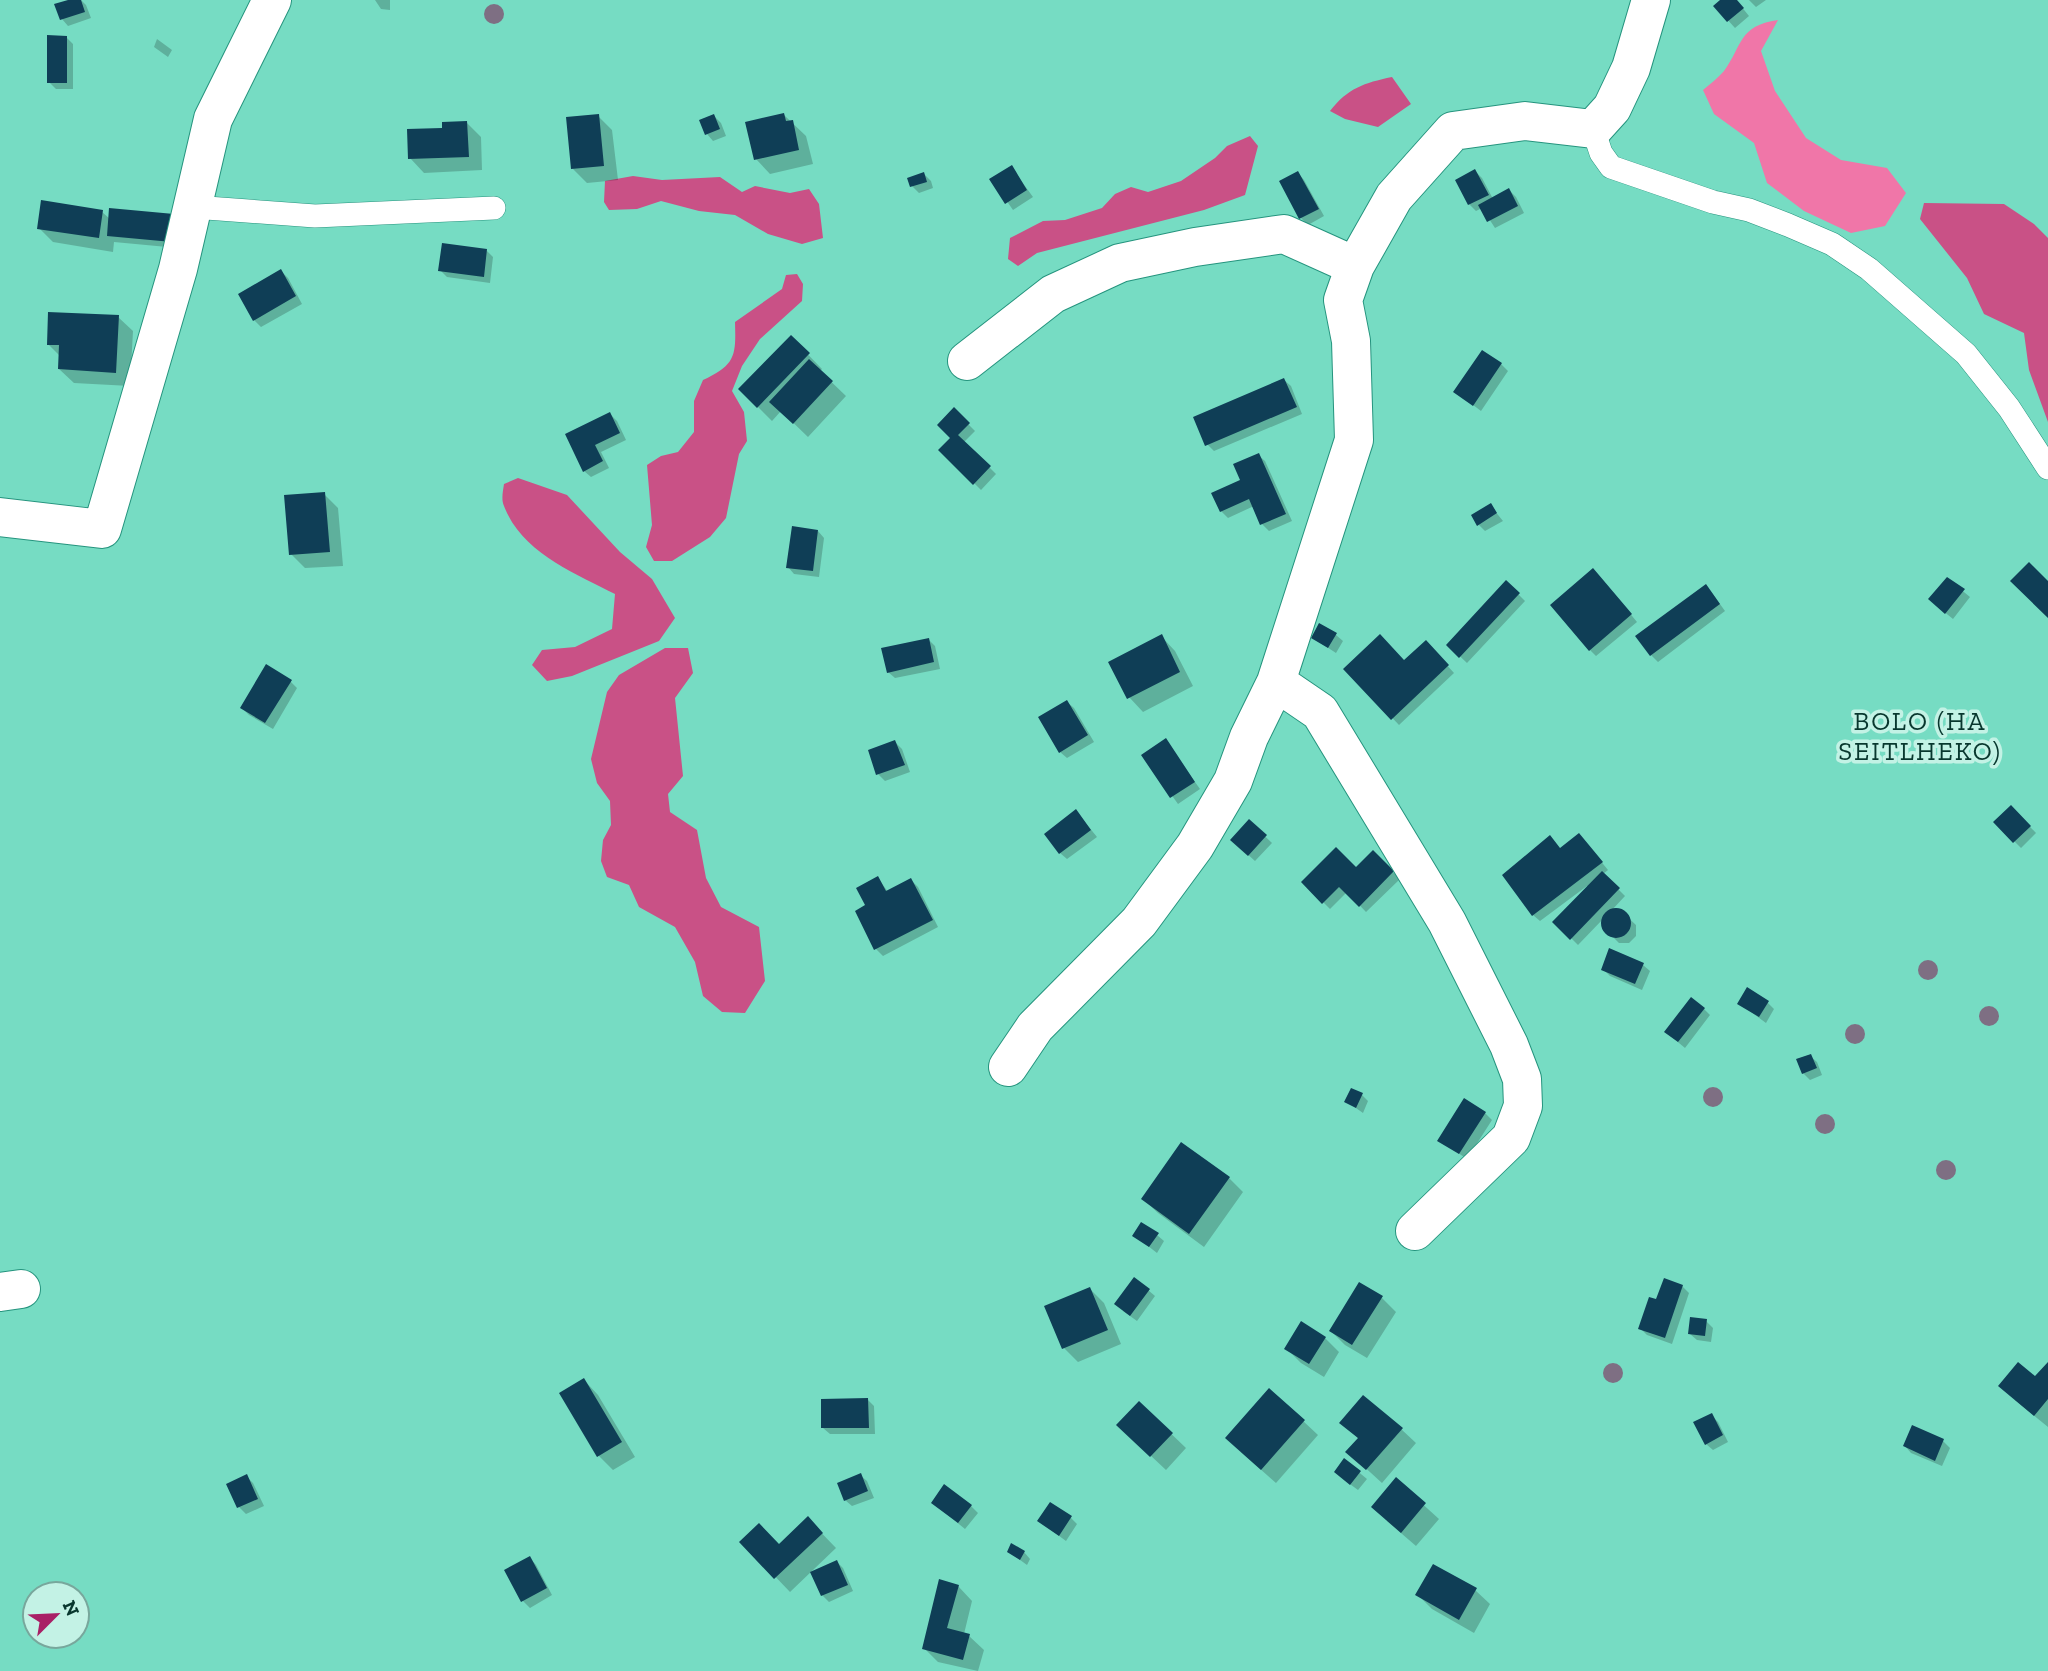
<svg xmlns="http://www.w3.org/2000/svg" width="2048" height="1671" font-family="'Zilla Slab',serif">
<style>
.green{fill:#f076a8}
.forest{fill:#c95186}
.shadow{fill:#0003}
.building{fill:#0f3e56}
.lines{fill:none;stroke-linecap:round;stroke-linejoin:round}
.lane-casing{stroke:#25947e;stroke-width:24}
.street-casing{stroke:#25947e;stroke-width:40}
.lane{stroke:#fff;stroke-width:23}
.street{stroke:#fff;stroke-width:38}
.tree{fill:#7e6f83}
.labels{text-anchor:middle;stroke-width:7;stroke-linejoin:round;paint-order:stroke}
.neighbourhood-label{font-size:26px;letter-spacing:2px;fill:#08372e;stroke:#c3f2e5}
</style>
<rect width="100%" height="100%" fill="#76dcc3"/>
<path class="green" d="M1778 20 1761 51 1775 91 1806 138 1841 160 1887 168 1906 193 1885 226 1851 233 1804 211 1767 183 1754 143 1714 114 1703 90C1710 84 1718 78 1724 71 1743 45 1738 26 1778 20Z"/>
<path class="forest" d="M1392 77 1411 104 1378 127 1345 119 1330 111C1348 88 1364 83 1392 77Z
M1250 136 1258 146 1245 195 1204 210 1037 253 1018 266 1008 259 1010 238 1043 221 1065 220 1102 208 1115 194 1131 187 1148 192 1181 181 1215 158 1227 146Z
M633 176 662 180 720 177 742 192 755 186 790 193 809 189 819 204 823 238 802 244 768 234 735 215 699 211 661 201 637 209 609 210 604 202 605 181Z
M1924 203 2004 204 2034 224 2048 238V422L2029 370 2024 333 1984 314 1967 278 1920 219Z
M797 274 803 284 802 301 760 339 742 366 732 391 744 412 747 441 739 454 726 518 710 537 672 561H654L646 547 652 525 647 465 661 456 678 452 694 432V401L703 380C736 365 736 355 735 322L782 289 786 275Z
M518 478 567 495 620 552 652 579 675 618 659 641 572 676 547 681 532 665 542 650 575 647 612 629 615 594C575 573 522 553 504 506 501 500 503 491 504 484Z
M665 648H688L693 673 675 698 683 776 668 794 670 812 697 830 706 878 721 907 759 927 765 981 745 1013 722 1012 703 996 695 962 675 927 639 907 629 885 607 877 601 861 603 840 611 825 610 801 597 783 591 759 607 692 619 675Z"/>
<path class="shadow" d="M73 0H81L86 5 91 18 68 26 62 19Z
M375 0H390V10L381 9Z
M1722 0H1736L1749 16 1735 28 1715 6Z
M1749 0H1766L1756 7Z
M66 37 73 44V89H56L49 82Z
M157 39 172 50 168 57 154 47Z
M784 115 806 136 813 164 770 174 756 159Z
M598 116 612 130 618 180 587 183 573 169Z
M714 116 721 123 726 136 713 141 707 134 701 121Z
M466 122 481 137 482 170 424 173 410 158Z
M1011 167 1033 197 1013 210 992 180Z
M1475 171 1482 178 1493 199 1509 190 1516 197 1524 213 1495 228 1482 208 1476 211 1469 204 1457 181Z
M1298 173 1304 180 1324 216 1308 225 1301 218 1281 182Z
M924 174 931 181 933 188 919 193 912 186Z
M110 210 178 248 114 242 113 252 53 242 39 228 102 212 110 219Z
M486 250 493 257 490 283 447 277 440 270Z
M281 271 288 278 302 304 261 327 254 320Z
M118 317 133 331 130 386 74 383 59 369 60 356 48 344Z
M791 337 822 369 820 371 846 396 808 437 781 411 772 421 740 389Z
M1501 364 1508 371 1481 411 1456 392Z
M1284 380 1291 386 1302 414 1214 451 1207 444Z
M954 410 975 431 964 442 996 474 981 490 941 450 952 438Z
M610 414 617 421 626 440 601 452 609 468 591 477 584 471 567 435Z
M1258 455 1265 461 1292 521 1269 531 1262 524 1254 506 1228 518 1221 511Z
M324 494 338 508 343 566 305 568 291 554Z
M1490 505 1503 521 1485 531 1479 525Z
M818 531 824 538 819 577 794 574 788 567Z
M1600 577 1637 622 1596 656 1590 650Z
M1948 579 1970 597 1953 619 1937 606Z
M1507 583 1525 601 1467 663 1448 645Z
M1712 593 1725 611 1658 662 1651 655Z
M1336 635 1343 641 1336 653 1313 638Z
M1161 636 1175 651 1193 686 1143 712 1129 697Z
M928 639 935 646 940 669 895 678 888 672Z
M1426 642 1454 673 1399 725 1346 669 1404 662Z
M290 681 297 688 273 729 249 715 242 708Z
M1067 702 1074 708 1094 742 1067 758 1060 752Z
M1165 740 1200 789 1178 804 1143 755Z
M895 742 902 749 910 772 885 781 878 774Z
M2011 807 2036 833 2021 848 1995 822Z
M1076 811 1097 837 1067 859 1060 853Z
M1249 821 1272 843 1255 861 1232 840Z
M1585 842 1608 870 1603 874 1625 896 1611 911H1621L1636 925V936L1629 943H1619L1604 928V918L1578 945 1555 922 1588 888 1587 886 1540 921 1533 915 1561 849Z
M1373 852 1400 879 1366 912 1347 892 1330 909 1303 882 1356 870Z
M878 878 888 892 911 880 918 887 938 927 883 956 876 949 867 906Z
M1643 965 1650 971 1642 990 1610 976 1603 969Z
M1767 1002 1774 1009 1766 1023 1739 1003Z
M1704 1009 1710 1015 1685 1048 1673 1038Z
M1810 1056 1817 1062 1822 1075 1810 1080 1803 1073Z
M1362 1095 1368 1101 1363 1113 1346 1101Z
M1485 1113 1492 1120 1467 1159 1439 1140Z
M1229 1178 1243 1192 1204 1247 1158 1213 1143 1199Z
M1134 1235H1157L1164 1241 1157 1253Z
M1682 1286 1689 1293 1672 1344 1647 1335 1640 1328 1658 1301Z
M1090 1289 1104 1303 1121 1344 1078 1362 1064 1348Z
M1148 1290 1155 1296 1137 1321 1123 1311Z
M1382 1298 1396 1312 1367 1358 1345 1345 1331 1331Z
M1706 1321 1713 1328 1711 1342 1697 1340 1690 1334Z
M1325 1338 1339 1352 1324 1377 1301 1363 1287 1349Z
M2048 1364V1427L2015 1400Z
M584 1380 598 1395 635 1457 613 1470 599 1456Z
M1270 1390 1318 1435 1276 1483 1241 1452Z
M867 1399 874 1406 875 1434H830L823 1428Z
M1139 1403 1186 1448 1166 1470 1133 1439Z
M1711 1415 1718 1422 1728 1442 1713 1450 1706 1444Z
M1342 1423 1401 1429 1416 1443 1382 1483 1348 1452 1359 1439Z
M1913 1427 1943 1441 1950 1448 1942 1466 1911 1453 1905 1446Z
M1344 1460 1367 1479 1358 1490 1343 1479Z
M860 1475 867 1481 874 1498 852 1506 845 1500Z
M247 1477 253 1483 264 1506 246 1514 239 1507 229 1485Z
M1396 1480 1439 1519 1416 1546 1387 1521Z
M933 1503 971 1506 978 1513 965 1529Z
M1071 1518 1077 1524 1066 1541 1039 1521Z
M808 1519 836 1548 790 1592 742 1542 779 1546Z
M1009 1552H1024L1030 1559 1027 1565Z
M530 1558 536 1565 552 1595 530 1608 523 1601 507 1571Z
M837 1562 843 1568 853 1591 829 1602 822 1595Z
M958 1586 972 1601 964 1634 969 1636 984 1650 978 1671 938 1662 924 1648Z
M1475 1590 1490 1604 1474 1633 1432 1609 1418 1595Z"/>
<path class="building" d="M68 0H81L85 12 60 20 54 4Z
M1720 0H1737L1744 8 1727 22 1713 6Z
M47 35 67 36V83H47Z
M784 113 786 121 793 120 799 150 754 160 745 122Z
M599 114 604 166 571 169 566 117Z
M714 114 720 129 705 135 699 120Z
M467 121 469 157 408 159 407 129 442 128V122Z
M1012 165 1027 190 1005 204 989 179Z
M1475 169 1489 195 1468 205 1455 180Z
M1298 171 1319 209 1299 219 1279 181Z
M924 172 927 182 910 187 907 178Z
M1509 188 1518 206 1487 222 1478 205Z
M41 200 103 210 99 238 37 229Z
M109 208 174 214 172 242 107 236Z
M442 243 487 249 484 277 438 271Z
M281 269 296 296 253 321 238 294Z
M48 312 119 315 116 373 58 369 59 345H47Z
M791 335 810 353 757 408 738 389Z
M1482 350 1502 363 1473 406 1453 392Z
M809 359 833 381 793 424 769 402Z
M1284 378 1297 407 1205 446 1193 417Z
M954 407 970 423 958 435 991 466 973 485 938 450 950 438 937 425Z
M610 412 620 433 595 445 603 461 583 472 565 434Z
M1259 453 1286 514 1260 525 1249 499 1220 512 1211 493 1240 480 1233 464Z
M325 492 330 552 289 555 284 495Z
M1491 503 1497 513 1477 526 1471 515Z
M792 526 818 530 813 571 786 568Z
M2029 562 2048 581V618L2010 581Z
M1593 568 1632 614 1589 651 1550 605Z
M1947 577 1965 589 1945 614 1928 599Z
M1506 580 1520 593 1459 658 1446 645Z
M1706 584 1720 604 1650 656 1635 636Z
M1319 623 1337 633 1328 648 1311 638Z
M1162 634 1180 672 1127 699 1108 662Z
M1380 634 1404 660 1426 640 1449 665 1391 720 1343 669Z
M929 638 934 662 887 673 881 648Z
M266 664 292 680 265 723 240 708Z
M1067 700 1088 735 1059 753 1038 717Z
M1166 738 1195 782 1170 798 1141 755Z
M895 740 905 765 876 775 868 750Z
M2011 805 2031 826 2013 843 1993 822Z
M1076 809 1091 830 1059 854 1044 834Z
M1249 819 1267 835 1248 856 1230 840Z
M1579 833 1603 862 1532 916 1502 875 1550 835 1560 848Z
M1336 847 1356 867 1373 850 1394 871 1359 907 1339 887 1322 904 1301 882Z
M1602 871 1620 888 1570 940 1552 922Z
M878 876 886 891 911 878 933 920 874 950 855 911 865 905 856 888Z
M1601 923a15 15 0 1 1 30 0a15 15 0 1 1-30 0Z
M1609 948 1644 963 1635 984 1601 970Z
M1747 987 1769 1001 1759 1017 1737 1004Z
M1691 997 1705 1008 1678 1042 1664 1032Z
M1811 1054 1817 1068 1802 1074 1796 1059Z
M1351 1088 1363 1093 1356 1108 1344 1102Z
M1464 1098 1486 1112 1459 1154 1437 1141Z
M1181 1142 1230 1177 1189 1234 1141 1199Z
M1141 1222 1159 1233 1149 1247 1132 1236Z
M1134 1277 1150 1289 1130 1316 1114 1304Z
M1664 1278 1683 1285 1665 1338 1638 1329 1649 1297 1656 1299Z
M1359 1282 1383 1296 1352 1345 1329 1331Z
M1090 1287 1108 1330 1062 1349 1044 1306Z
M1690 1317 1707 1319 1705 1336 1688 1334Z
M1301 1321 1326 1337 1309 1364 1284 1349Z
M2018 1362 2035 1376 2048 1362V1399L2034 1416 1998 1386Z
M584 1378 622 1442 597 1457 559 1393Z
M1269 1388 1305 1420 1261 1470 1225 1438Z
M1363 1395 1403 1428 1366 1470 1345 1452 1358 1438 1339 1423Z
M868 1398 869 1428H821V1399Z
M1139 1401 1173 1433 1150 1457 1116 1425Z
M1712 1413 1723 1435 1705 1445 1693 1422Z
M1912 1425 1944 1439 1935 1461 1903 1446Z
M1344 1458 1361 1471 1350 1485 1334 1472Z
M861 1473 868 1491 844 1501 837 1483Z
M247 1474 258 1499 237 1508 226 1484Z
M1396 1477 1426 1503 1401 1533 1371 1507Z
M944 1484 972 1505 958 1523 931 1503Z
M1050 1502 1072 1516 1059 1536 1037 1521Z
M808 1516 823 1533 774 1579 739 1542 759 1523 779 1544Z
M1011 1543 1025 1551 1020 1560 1007 1552Z
M530 1556 547 1588 521 1602 504 1570Z
M837 1560 848 1585 821 1596 810 1572Z
M1433 1564 1477 1588 1459 1620 1415 1595Z
M939 1579 959 1585 947 1628 970 1634 963 1660 922 1649Z"/>
<g class="lines">
<g class="lane-casing">
<path id="lane" d="M1593 129 1601 153 1611 167 1713 202 1749 210 1788 225 1832 244 1869 269 1966 354 2009 408 2048 468
M193 207 315 216 494 208"/>
</g>
<g class="street-casing">
<path id="street" d="M967 361 1053 294 1120 263 1195 247 1284 234 1355 266
M0 517 102 529 178 269 213 119 272 0
M1008 1067 1035 1027 1139 922 1195 846 1233 781 1249 737 1276 682
M1415 1231 1511 1138 1523 1106 1522 1079 1509 1045 1447 922 1320 712 1276 682 1354 440 1351 341 1343 300 1355 266 1394 197 1453 131 1525 121 1593 129 1612 108 1631 68 1651 0
M0 1292 21 1289"/>
</g>
<use href="#lane" class="lane"/>
<use href="#street" class="street"/>
</g>
<g class="tree">
<circle cx="494" cy="14" r="10"/>
<circle cx="1928" cy="970" r="10"/>
<circle cx="1989" cy="1016" r="10"/>
<circle cx="1855" cy="1034" r="10"/>
<circle cx="1713" cy="1097" r="10"/>
<circle cx="1825" cy="1124" r="10"/>
<circle cx="1946" cy="1170" r="10"/>
<circle cx="1613" cy="1373" r="10"/>
</g>
<g class="labels">
<g class="neighbourhood-label">
<text x="1920" y="730">BOLO (HA<tspan x="1920" dy="30">SEITLHEKO)</tspan></text>
</g>
</g>
<g transform="translate(56 1615) rotate(66)"><circle r="33" fill="#c3f2e5" stroke="#78a79c" stroke-width="2"/>
<path d="M0-5L12 26L0 18L-12 26Z" fill="#a92066"/>
<text y="-10" font-size="19" font-weight="bold" text-anchor="middle" fill="#08372e">N</text>
</g>
</svg>
